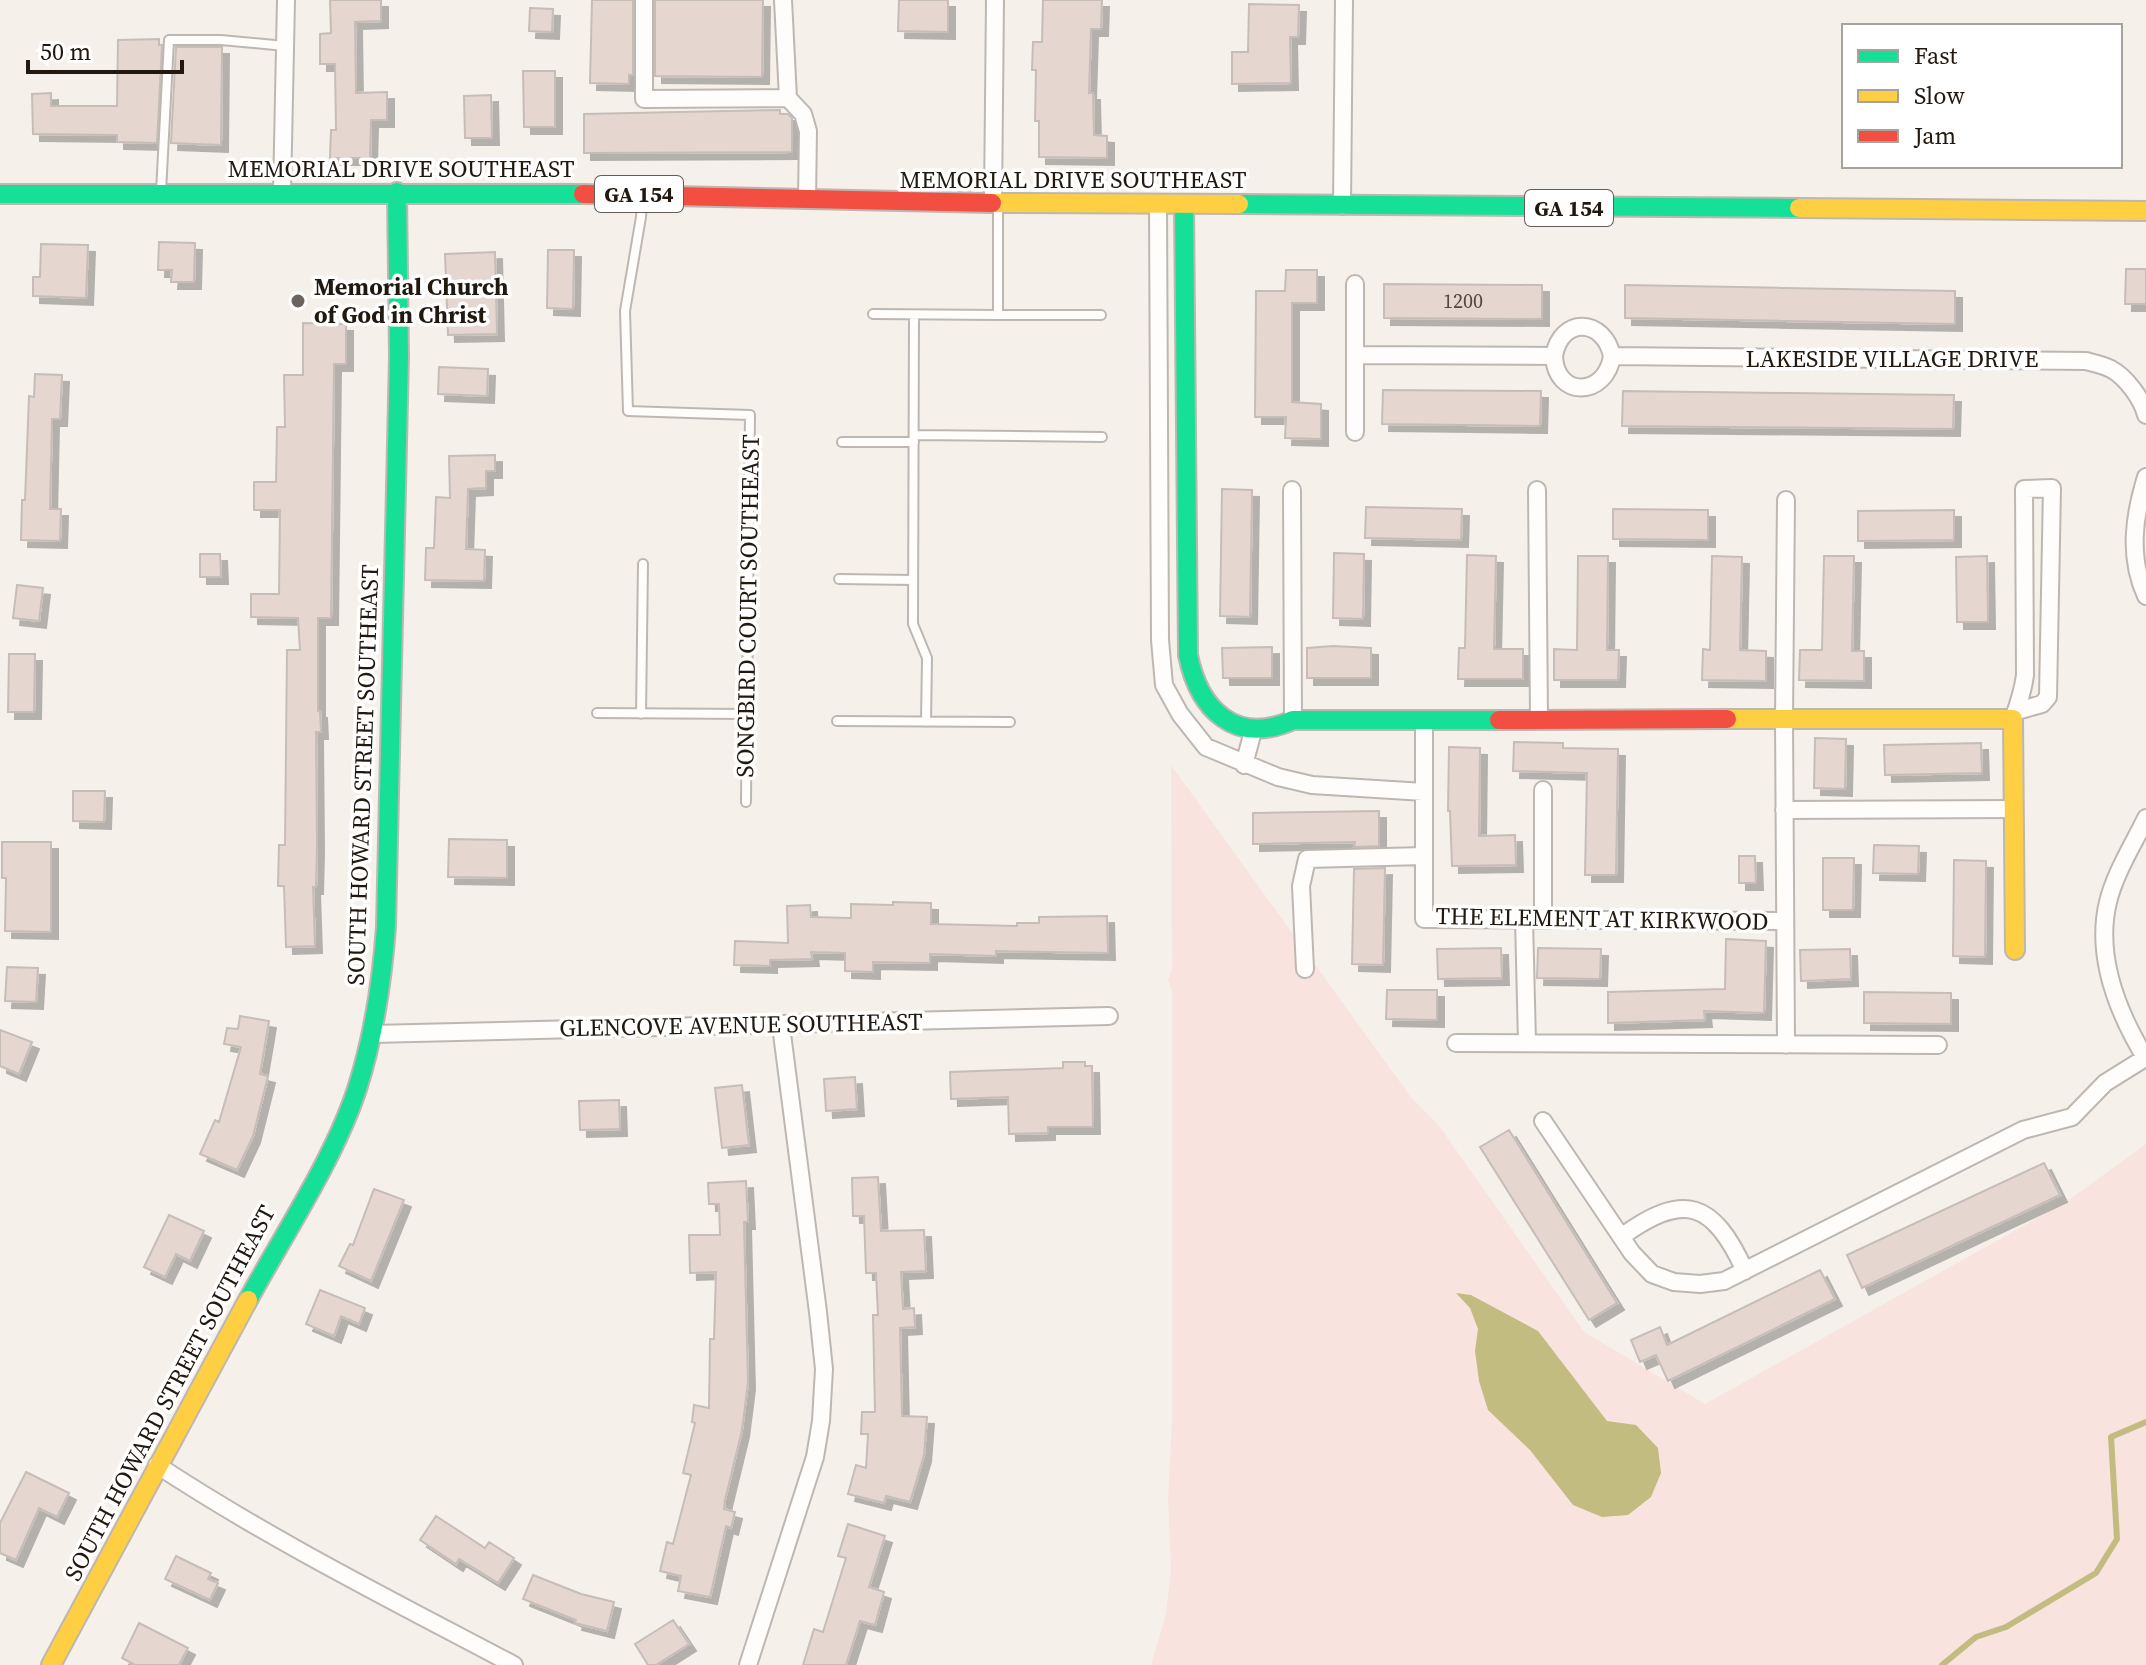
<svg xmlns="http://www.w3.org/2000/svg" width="2146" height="1665" font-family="'Source Serif 4',serif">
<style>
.green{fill:#f9e3df}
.water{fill:#c3bc80}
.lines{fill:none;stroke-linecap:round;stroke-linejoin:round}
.stream{stroke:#c3bc80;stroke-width:6}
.building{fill:#e6d6d0;stroke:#c6bdb8;stroke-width:2;filter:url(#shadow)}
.lane-casing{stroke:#beb7b1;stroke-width:12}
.street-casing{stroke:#beb7b1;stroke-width:20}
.fast-casing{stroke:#beb7b1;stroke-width:22}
.slow-casing{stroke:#beb7b1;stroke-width:22}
.jam-casing{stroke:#beb7b1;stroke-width:22}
.lane{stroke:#fefdfc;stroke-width:8}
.street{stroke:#fefdfc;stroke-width:16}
.fast{stroke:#16e098;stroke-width:18}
.slow{stroke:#ffcf43;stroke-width:18}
.jam{stroke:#f24e42;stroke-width:18}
.poi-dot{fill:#6c645c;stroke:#fff;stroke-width:3}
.labels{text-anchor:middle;stroke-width:7;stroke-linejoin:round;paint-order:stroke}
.number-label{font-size:20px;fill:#52483f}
.shield{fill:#fff;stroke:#645d57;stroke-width:2}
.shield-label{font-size:22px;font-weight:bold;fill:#21180f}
.street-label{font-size:24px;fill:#21180f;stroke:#fff}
.poi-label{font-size:24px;font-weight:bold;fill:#21180f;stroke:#fff;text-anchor:start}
</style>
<defs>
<filter id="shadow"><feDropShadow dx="7" dy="7" stdDeviation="0" flood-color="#0004"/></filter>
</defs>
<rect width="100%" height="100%" fill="#f6f0eb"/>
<path class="green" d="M1171 765 1410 1096 1440 1127 1584 1332 1705 1404 2066 1202 2146 1144V1665H1151L1166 1614 1171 1570 1168 1499 1172 1420V991L1168 980 1172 968Z"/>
<path class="water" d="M1456 1293 1471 1295 1538 1331 1607 1421 1636 1425 1658 1448 1661 1473 1651 1497 1628 1515 1602 1517 1573 1505 1530 1450 1488 1410 1479 1381 1475 1351 1478 1329 1470 1308Z"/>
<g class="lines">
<path class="stream" d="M1942 1665 1976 1637 2006 1627 2096 1573 2117 1539 2111 1437 2146 1422"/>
</g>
<path class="building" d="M330 0H381V21L355 22 356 93 387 92V120H371L370 158H330L331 130H336L335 64H320V34L331 33Z
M592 0H633V75H629V84L590 83Z
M655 0H763L762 77 655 76Z
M899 0H948V32L898 31Z
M1043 0H1102L1101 29H1091L1089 93H1093L1094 135 1107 136V158L1039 157V121H1035L1036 70H1032L1033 42H1042Z
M1249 4 1299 5 1298 37H1290L1291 83 1232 84V52H1248Z
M530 8 553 9 552 32 529 31Z
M159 39V45H162L157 143 117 142V135L33 134 32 94 51 93V106H117L118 40Z
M176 47H222L221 145 171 143Z
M523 71H555V127H524Z
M491 95 492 138H465L464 96Z
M780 110V114H788L792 118V152L584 153V114Z
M159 242 195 243 194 282H171L172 270H158Z
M41 244 88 245 86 298 33 296V277H40Z
M548 250H574L573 309 547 308Z
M495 252 497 334 448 335 445 254Z
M2126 269H2146V304H2125Z
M1286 270H1317V303H1292V402L1321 404V439L1285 438 1286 417H1255L1256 291H1285Z
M1384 284 1542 285V319L1384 318Z
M1625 285 1955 291V324L1625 318Z
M303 323 346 324V364H334L331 618H318V711H320L321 732H316L317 846 316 887H313L315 946 286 947 284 886H278L279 845H285L287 650H300L298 618 251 617V594H279L280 510H254V482H276L277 427H285L284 375H303Z
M439 367 488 369 487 396 438 394Z
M35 374 62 375 60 419H52L50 509H61L60 541 21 540 22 500H25L29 396 34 397Z
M1383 390 1541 391 1540 426 1382 424Z
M1623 391 1954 395 1953 429 1622 426Z
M495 455V471H486V488L468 489 466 549 485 550 484 581 425 580 426 548H434L436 497 450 498 449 456Z
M1222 489 1252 490 1250 617 1220 616Z
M1366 507 1462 509 1461 540 1365 538Z
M1613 509 1708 510V540L1613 539Z
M1954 510V540L1858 541V511Z
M1334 553 1364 554 1363 619 1333 618Z
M200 554H220L221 577H200Z
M1467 555 1496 556 1494 649H1523V679H1458L1459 648H1465Z
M1578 556H1608L1607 650H1619L1618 680H1554V649L1577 650Z
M1712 556 1742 557 1740 650 1766 651V681L1702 680 1703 649 1710 650Z
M1824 556H1854L1852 651H1864V681L1799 680 1800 650H1822Z
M1987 556 1988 622H1957L1956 557Z
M17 585 43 588 39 621 13 618Z
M1333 646 1371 648V678H1307V648Z
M1272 647V678H1223L1222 648Z
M9 654H35L34 712H8Z
M1815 738 1846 739 1845 789 1814 788Z
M1514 742 1563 743V748L1618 749 1616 875H1585L1587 773 1513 771Z
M1981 743 1982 773 1885 775 1884 745Z
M1449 747 1480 748 1479 836 1515 835 1516 865 1452 866 1450 811H1448Z
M73 791H105L104 822 73 821Z
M1379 811V846L1354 847 1355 842 1253 844V813Z
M449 839 507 840V878L448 877Z
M2 842H51V932L5 931 6 878H2Z
M1874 845 1919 846 1918 874 1873 873Z
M1739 856H1755L1756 883H1739Z
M1823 858H1854L1853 910H1823Z
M1954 860 1986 861 1985 957 1953 956Z
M1385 868 1383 965 1352 964 1354 869Z
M893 902 931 903V924L1017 926V923H1039V917L1107 916 1108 953 996 951V956L930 954V963L873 962V972L845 971V953L811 952 812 959 770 960V966L734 965 735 941 788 943 787 906 810 905 811 917 851 918V904L893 905Z
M1726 939 1766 941 1764 1013 1704 1011 1705 1020 1608 1023V992L1725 989Z
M1501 948 1502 978 1438 979 1437 949Z
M1538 948 1601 949 1600 979 1537 978Z
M1850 949 1851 979 1801 981 1800 950Z
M7 967 38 968 36 1002 5 1001Z
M1387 990H1437V1020L1386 1019Z
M1864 992 1951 993V1024L1864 1023Z
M240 1016 269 1021 260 1074 268 1076 253 1136 237 1170 200 1154 215 1120 219 1122 241 1047 224 1044 227 1028 238 1029Z
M0 1030 32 1042 19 1074 0 1066Z
M1063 1062H1085V1066H1092L1093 1127H1048V1133L1009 1134 1008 1097 951 1099 950 1072 1063 1068Z
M855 1077 857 1109 826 1111 824 1079Z
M742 1085 749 1145 722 1148 715 1088Z
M619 1100 620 1129 580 1130 579 1101Z
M1509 1130 1617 1303 1589 1320 1480 1147Z
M2044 1163 2060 1195 1862 1288 1847 1255Z
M878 1177 881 1231 924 1230 926 1271 901 1272 903 1309 914 1308 915 1327 900 1328 902 1416 927 1417 924 1455 910 1502 886 1496 884 1503 848 1494 856 1465 866 1468 868 1434H861L862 1412H875L873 1315H878L876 1273H866L864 1216H853L852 1178Z
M746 1181 748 1222H744L748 1383 742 1430 725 1500 724 1509 735 1512 731 1528 726 1526 710 1597 678 1591 681 1576 660 1571 667 1542 673 1544 691 1475 683 1473 695 1423 692 1422 694 1405 709 1408 710 1339H714L716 1272 690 1273 689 1235H720L719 1204H709L708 1183Z
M374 1189 404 1200 371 1281 339 1266 350 1244 353 1245Z
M169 1215 204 1231 190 1261 176 1254 165 1277 144 1267Z
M1820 1270 1835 1299 1668 1381 1656 1355 1640 1362 1631 1340 1660 1327 1667 1345Z
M320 1290 365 1308 359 1324 341 1316 334 1336 306 1324Z
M26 1472 69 1493 57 1517 39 1508 16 1560 0 1553V1523Z
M436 1516 485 1548 489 1542 514 1558 498 1583 459 1559 456 1564 420 1540Z
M848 1524 885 1536 869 1587 884 1592 875 1625 860 1621 846 1665H803L814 1629 823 1632 846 1558 838 1556Z
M176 1556 211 1573 208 1579 218 1583 210 1600 165 1579Z
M533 1575 581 1594 614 1602 607 1631 575 1623 576 1620 523 1599Z
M673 1620 689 1644 656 1665H648L635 1644Z
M139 1623 188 1648 179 1665H135L122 1658Z"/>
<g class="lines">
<g class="lane-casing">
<path id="lane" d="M161 192 169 40H221L285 46
M642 199 641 217 625 311 628 411 750 415 746 802
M873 314 998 315V205
M914 315 913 624 927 658 926 722
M998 315H1101
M914 435 1102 437
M842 442H914
M839 579 913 580
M597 713 747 714
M641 714 643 564
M837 721 1010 722"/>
</g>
<g class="street-casing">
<path id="street" d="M644 0V99L788 98
M783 0 788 98 803 114 808 131 807 200
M282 193 286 0
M993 202 995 0
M1158 204 1160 640 1164 685 1180 714 1206 747 1278 777 1312 785 1424 792
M1342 206 1344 0
M1355 355 1554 356C1561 316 1604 318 1612 356L2086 361C2094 363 2104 365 2111 369 2126 377 2142 399 2146 415
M1554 356C1556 399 1606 397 1612 356
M1355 432V284
M2146 477C2134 516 2128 557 2146 596
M1292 490 1293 720
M1537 490 1539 719
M1786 500 1784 719 1786 1045
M1424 719V919L1785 921
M2013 719C2019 703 2023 691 2025 675L2024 489 2052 488 2048 697 2042 704 2017 711
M1244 765 1253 731
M1543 790V919
M1784 810 2014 809
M2146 818C2133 845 2115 873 2108 902 2095 956 2118 1013 2146 1059
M1524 919 1527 1043
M1305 969 1301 886 1307 859 1424 856
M372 1034 1109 1016
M1456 1043 1938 1045
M1543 1121 1632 1253 1652 1274 1674 1282 1700 1284 1724 1281 2023 1130 2072 1117 2105 1083 2145 1058
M1621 1237C1684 1191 1713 1201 1745 1271
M157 1465C271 1540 393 1601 514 1665
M748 1665 815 1457 821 1421 824 1369 818 1312 781 1026"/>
</g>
<g class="fast-casing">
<path id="fast" d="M0 194H583
M1184 204 1188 655C1199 710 1236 746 1293 720H1499
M1239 204 1799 208
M248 1300C284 1234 334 1159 357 1089 374 1036 382 982 386 927L399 356 397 192"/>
</g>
<g class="slow-casing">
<path id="slow" d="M992 203 1239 204
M1799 208 2146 211
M1727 719H2013L2015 950
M51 1665 248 1300"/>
</g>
<g class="jam-casing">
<path id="jam" d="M583 194 992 203
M1499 720 1727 719"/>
</g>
<use href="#lane" class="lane"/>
<use href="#street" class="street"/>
<use href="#fast" class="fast"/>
<use href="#slow" class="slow"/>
<use href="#jam" class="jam"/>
</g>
<circle class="poi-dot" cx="298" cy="301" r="8"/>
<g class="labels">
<g class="number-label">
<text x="1463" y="308">1200</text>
</g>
<g class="shield">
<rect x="595" y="176" width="88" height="36" rx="6"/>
<rect x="1525" y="190" width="88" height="36" rx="6"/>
</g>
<g class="shield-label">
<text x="639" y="202">GA 154</text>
<text x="1569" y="216">GA 154</text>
</g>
<g class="street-label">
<text x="401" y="177">MEMORIAL DRIVE SOUTHEAST</text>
<text x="1073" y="188">MEMORIAL DRIVE SOUTHEAST</text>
<text x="1892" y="367">LAKESIDE VILLAGE DRIVE</text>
<text transform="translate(748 606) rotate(-89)" y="8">SONGBIRD COURT SOUTHEAST</text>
<text transform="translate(363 775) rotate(-88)" y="8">SOUTH HOWARD STREET SOUTHEAST</text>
<text transform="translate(1602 919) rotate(1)" y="8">THE ELEMENT AT KIRKWOOD</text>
<text transform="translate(741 1025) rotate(-1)" y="8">GLENCOVE AVENUE SOUTHEAST</text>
<text transform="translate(170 1393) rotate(-62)" y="8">SOUTH HOWARD STREET SOUTHEAST</text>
</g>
<g class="poi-label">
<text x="314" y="295">Memorial Church<tspan x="314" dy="28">of God in Christ</tspan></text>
</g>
</g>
<rect x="1842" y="24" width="280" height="144" fill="#ffffff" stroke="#a6a39f" stroke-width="2"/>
<rect x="1858" y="50" width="40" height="12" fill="#16e098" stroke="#a6a39f" stroke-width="2"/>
<text x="1914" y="64" font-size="24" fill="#21180f">Fast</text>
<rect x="1858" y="90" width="40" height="12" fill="#ffcf43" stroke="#a6a39f" stroke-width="2"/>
<text x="1914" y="104" font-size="24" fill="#21180f">Slow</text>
<rect x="1858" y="130" width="40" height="12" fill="#f24e42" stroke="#a6a39f" stroke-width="2"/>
<text x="1914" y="144" font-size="24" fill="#21180f">Jam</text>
<path d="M28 60v12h154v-12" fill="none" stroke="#21180f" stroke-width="4"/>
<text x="40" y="60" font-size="24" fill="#21180f" stroke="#ffffff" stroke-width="6" paint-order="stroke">50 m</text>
</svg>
